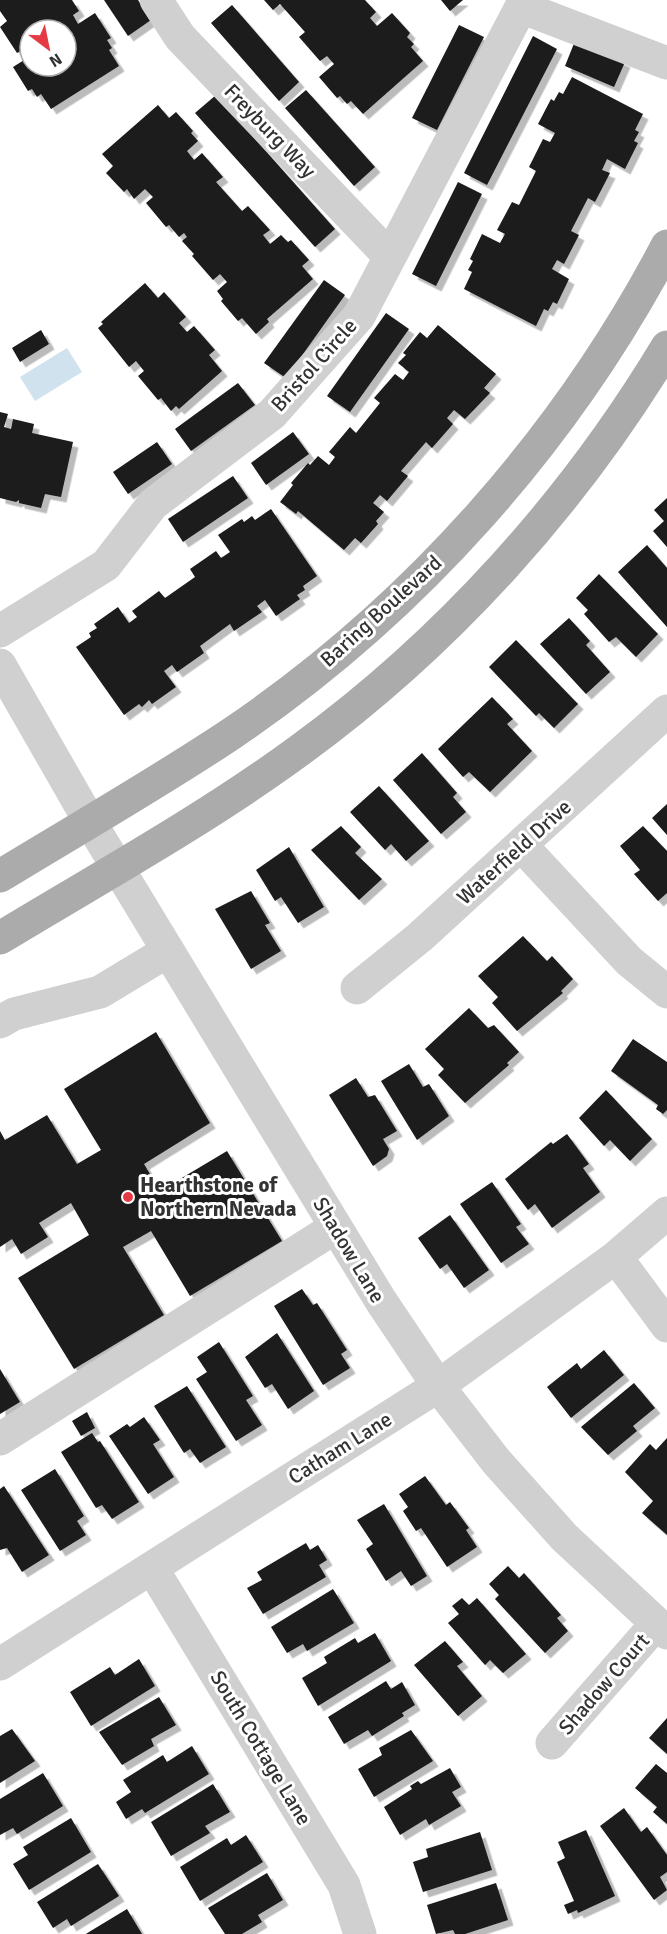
<svg xmlns="http://www.w3.org/2000/svg" width="667" height="1934" font-family="Signika,sans-serif">
<style>
.water{fill:#cfe2ee}
.building{fill:#1a1a1a;fill-rule:evenodd;filter:url(#shadow)}
.lines{fill:none;stroke-linecap:round;stroke-linejoin:round}
.minor{stroke:#d0d0d0;stroke-width:33}
.major{stroke:#ababab;stroke-width:33}
.poi-dot{fill:#e63946;stroke:#fff;stroke-width:2}
.labels{text-anchor:middle;stroke-width:6;stroke-linejoin:round;paint-order:stroke}
.street-label{font-size:21px;fill:#333;stroke:#fff}
.poi-label{font-size:21px;font-weight:bold;fill:#333;stroke:#fff;text-anchor:start}
</style>
<defs>
<filter id="shadow"><feDropShadow dx="5.5" dy="5.5" stdDeviation="0" flood-color="#0004"/></filter>
</defs>
<rect width="100%" height="100%" fill="#fff"/>
<path class="water" d="M67 348 82 372 35 401 20 377Z"/>
<path class="building" d="M0 0H72L79 11 73 15 78 24 95 13 111 38 107 40 112 48 109 50 119 66 51 109 41 94 37 97 32 89 28 91 13 67 29 57 24 49 17 53 0 27 7 21 0 11ZM30 30H66V66H30Z
M104 0H138L151 20 128 36Z
M264 0H365L376 12 370 18 377 26 392 13 410 33 407 37 414 44 411 47 423 61 363 114 351 101 347 104 340 96 337 98 319 77 334 64 327 56 320 61 299 37 305 32 280 4 273 10Z
M441 0H463L450 11Z
M232 5 299 82 279 101 211 23Z
M459 25 484 37 437 130 412 118Z
M533 36 557 49 487 185 464 173Z
M575 41 625 62 614 87 565 66Z
M572 77 643 114 635 130 639 132 634 141 638 143 625 169 607 159 602 170 610 173 595 202 588 198 571 231 579 235 564 264 557 260 552 269 569 279 557 304 553 302 548 311 544 309 536 326 464 289 472 272 468 270 473 261 470 259 482 234 500 243 505 234 497 230 512 202 519 205 536 171 529 167 543 139 550 142 555 133 538 124 551 99 554 101 559 92 563 94Z
M306 90 375 167 354 186 285 108Z
M216 95 335 229 315 247 195 113Z
M158 105 169 118 176 112 193 131 191 133 198 141 187 151 194 160 202 153 223 177 216 182 242 211 248 206 270 230 263 235 270 244 281 235 288 242 291 240 309 260 302 266 313 279 267 319 269 322 256 334 242 318 238 321 221 301 223 299 217 291 227 282 220 274 213 280 192 256 194 254 182 241 187 237 184 233 179 237 169 225 166 227 146 203 153 197 145 189 134 199 127 189 124 192 106 173 113 166 102 154Z
M458 182 482 194 436 286 412 274Z
M324 280 345 295 286 378 264 363Z
M145 283 158 298 164 292 186 317 179 323 187 332 194 326 215 350 209 355 222 371 179 409 176 406 171 411 161 398 158 400 138 376 144 371 136 361 129 367 98 328 103 324 101 322Z
M386 313 409 329 350 412 327 396Z
M438 325 496 374 484 388 490 393 465 419 454 410 447 418 453 424 432 448 426 442 401 471 408 476 387 501 380 495 373 503 384 512 376 521 378 524 361 543 355 538 344 550 298 511 296 514 280 502 293 485 291 483 308 463 310 465 318 456 329 465 335 457 329 452 350 427 356 433 380 403 374 398 395 374 403 380 409 372 398 363 406 355 403 353 420 332 427 338Z
M41 330 49 344 20 362 12 348Z
M238 383 255 405 191 451 175 429Z
M0 412 8 414 4 427 11 429 13 419 34 424 32 433 73 442 61 497 45 494 41 508 19 503V500L16 502 0 498Z
M293 432 309 454 266 485 251 463Z
M157 442 172 464 128 494 113 472Z
M233 476 248 498 183 542 168 519Z
M667 498V547L653 531 664 521 654 510Z
M271 509 317 576 303 586 305 590 297 595 300 599 276 616 265 600 257 606 262 612 234 631 230 624 200 646 204 653 177 672 172 665 164 671 176 687 152 704 149 700 142 707 139 704 124 715 76 647 91 637 89 633 97 628 94 624 118 607 129 623 137 617 132 611 159 591 165 598 195 577 190 569 216 551 221 558 230 552 218 535 242 519 244 522 252 516 255 520Z
M647 545 667 568V627L618 572Z
M599 574 658 634 636 657 616 637 609 642 584 614 588 610 576 598Z
M569 618 590 641 586 645 610 672 586 694 540 644Z
M516 640 578 704 554 728 539 713 536 716 489 667Z
M492 697 513 719 507 724 532 751 490 792 469 772 463 777 438 749Z
M422 753 457 793 453 797 466 812 441 834 393 780Z
M379 786 429 841 406 861 391 844 385 850 350 812Z
M667 804V835L652 818Z
M341 826 361 847 355 853 382 879 359 900 311 850Z
M643 826 667 851V893L658 901 634 874 640 870 620 846Z
M289 847 324 907 298 923 281 897 275 901 256 870Z
M251 891 270 923 265 925 281 951 251 969 215 909Z
M523 936 547 961 552 956 573 979 561 991 563 993 517 1031 492 1003 498 997 478 976Z
M469 1008 488 1028 494 1025 519 1052 507 1063 509 1065 465 1103 438 1075 444 1069 425 1049Z
M156 1032 210 1123 144 1164 160 1191 227 1151 282 1241 190 1296 151 1231 123 1247 164 1315 74 1369 18 1278 89 1235 71 1203 39 1223 48 1237 21 1254 12 1239 0 1247V1131L5 1140 47 1115 77 1164 101 1150 64 1089Z
M633 1039 667 1062V1110L663 1114 656 1109 658 1105 611 1071Z
M409 1064 423 1087 429 1084 449 1116 417 1140 381 1081Z
M356 1078 368 1097 375 1095 397 1131 383 1139 389 1149 387 1156 373 1166 329 1095Z
M606 1090 652 1139 630 1161 610 1140 604 1146 579 1118Z
M567 1134 589 1164 583 1168 600 1192 552 1228 535 1204 528 1210 505 1179 551 1142 553 1144Z
M492 1182 521 1224 516 1227 529 1244 501 1263 460 1204Z
M450 1215 489 1270 464 1288 447 1264 440 1269 418 1238Z
M302 1289 313 1305 317 1303 347 1350 341 1354 350 1368 323 1385 274 1306Z
M277 1333 314 1391 288 1409 272 1384 265 1388 245 1357Z
M219 1342 253 1396 246 1400 262 1425 236 1441 196 1379 207 1372 197 1357Z
M604 1350 624 1375 571 1418 547 1387 577 1363 581 1369Z
M0 1369 20 1402 0 1414Z
M634 1383 655 1408 633 1426 637 1431 608 1455 581 1427Z
M187 1386 226 1447 200 1463 190 1449 184 1453 154 1406Z
M87 1412 95 1428 81 1436 72 1421Z
M144 1417 160 1440 153 1444 174 1477 148 1494 109 1436 127 1424 130 1427Z
M92 1433 98 1442 100 1441 139 1502 112 1519 102 1505 96 1508 61 1452Z
M667 1438V1535L642 1513 653 1501 625 1472 650 1444 656 1450Z
M55 1469 84 1516 77 1521 86 1535 60 1551 21 1490Z
M425 1476 446 1505 450 1502 469 1528 466 1530 477 1547 447 1567 421 1528 416 1531 403 1511 408 1507 399 1494Z
M4 1486 49 1555 22 1572 7 1548 0 1550V1489Z
M384 1504 427 1576 411 1586 401 1571 386 1581 366 1549 373 1544 357 1520Z
M306 1543 310 1550 318 1545 327 1560 319 1565 326 1577 263 1614 247 1588 262 1580 257 1572Z
M508 1566 519 1578 524 1573 561 1615 557 1618 568 1631 545 1653 495 1599 499 1595 489 1584Z
M333 1589 354 1623 307 1651 303 1644 287 1653 271 1627Z
M462 1598 469 1605 477 1598 526 1654 503 1673 490 1660 485 1665 448 1623 459 1614 452 1606Z
M375 1633 391 1661 318 1706 302 1678 327 1663 324 1657 332 1652 355 1638 358 1643Z
M445 1641 463 1662 457 1666 482 1696 458 1716 414 1665Z
M139 1659 155 1686 91 1726 70 1692 110 1667 115 1675Z
M386 1681 391 1689 402 1682 415 1705 402 1713 404 1716 372 1736 368 1730 344 1744 328 1717Z
M159 1697 176 1725 151 1739 154 1746 122 1765 99 1732Z
M667 1718V1754L649 1738Z
M12 1729 35 1761 0 1783V1736Z
M411 1730 433 1761 374 1797 358 1769 382 1755 379 1748Z
M192 1746 209 1774 145 1813 142 1809 126 1819 116 1802 131 1792 123 1780 163 1755 167 1762Z
M656 1764 667 1773V1824L653 1812 657 1807 635 1788Z
M450 1768 461 1787 452 1792 461 1806 429 1825 426 1819 400 1835 384 1807 412 1789 410 1786 418 1781 421 1784Z
M43 1773 63 1806 17 1834 13 1828 0 1835V1799Z
M213 1784 230 1812 205 1826 210 1833 171 1856 151 1822Z
M624 1808 641 1832 647 1827 667 1855V1872L660 1877 667 1890 654 1900 600 1826Z
M71 1818 91 1852 29 1890 13 1864 28 1855 23 1847Z
M586 1830 615 1896 578 1913 577 1910 568 1914 564 1905 574 1901 557 1862 565 1858 558 1842Z
M480 1832 492 1870 423 1892 413 1862 428 1857 426 1849Z
M246 1835 263 1862 200 1901 180 1867 227 1838 231 1845Z
M98 1864 119 1896 71 1926 67 1919 53 1928 37 1902Z
M267 1873 283 1900 258 1915 262 1922 242 1934H225L208 1908Z
M496 1883 508 1920 465 1934H455L453 1930 436 1934 427 1905Z
M127 1909 142 1934H86L89 1932Z"/>
<g class="lines">
<path class="minor" d="M156 0 180 37 390 257
M523 0 521 7 667 63
M0 631 106 565 153 504 272 414 359 316 521 7
M0 665 90 822 258 1099 381 1301 438 1386 496 1461 564 1537 667 1633
M521 845 629 961 667 992
M357 988 420 937 667 711
M0 1022 14 1014 100 992 168 951
M616 1257 667 1326
M0 1439 336 1227
M152 1568 344 1885 360 1934
M0 1664 438 1386 616 1257 667 1213
M552 1743 656 1624"/>
<path class="major" d="M0 876C77 829 156 784 231 734 413 611 565 440 667 246
M0 938C99 878 206 819 300 750 447 643 573 503 667 347"/>
</g>
<circle class="poi-dot" cx="128" cy="1197" r="6"/>
<g class="labels">
<g class="street-label">
<text transform="translate(270 131) rotate(46)" y="7">Freyburg Way</text>
<text transform="translate(314 365) rotate(-48)" y="7">Bristol Circle</text>
<text transform="translate(381 611) rotate(-42)" y="7">Baring Boulevard</text>
<text transform="translate(514 852) rotate(-42)" y="7">Waterfield Drive</text>
<text transform="translate(349 1250) rotate(59)" y="7">Shadow Lane</text>
<text transform="translate(340 1448) rotate(-32)" y="7">Catham Lane</text>
<text transform="translate(604 1684) rotate(-49)" y="7">Shadow Court</text>
<text transform="translate(261 1748) rotate(59)" y="7">South Cottage Lane</text>
</g>
<g class="poi-label">
<text x="140" y="1192">Hearthstone of<tspan x="140" dy="24">Northern Nevada</tspan></text>
</g>
</g>
<g transform="translate(48 48) rotate(148)"><circle r="28" fill="#ffffff" stroke="#adadad" stroke-width="1.5"/>
<path d="M0-4.5L10 22L0 15L-10 22Z" fill="#e63946"/>
<text y="-9" font-size="16" font-weight="bold" text-anchor="middle" fill="#333333">N</text>
</g>
</svg>
